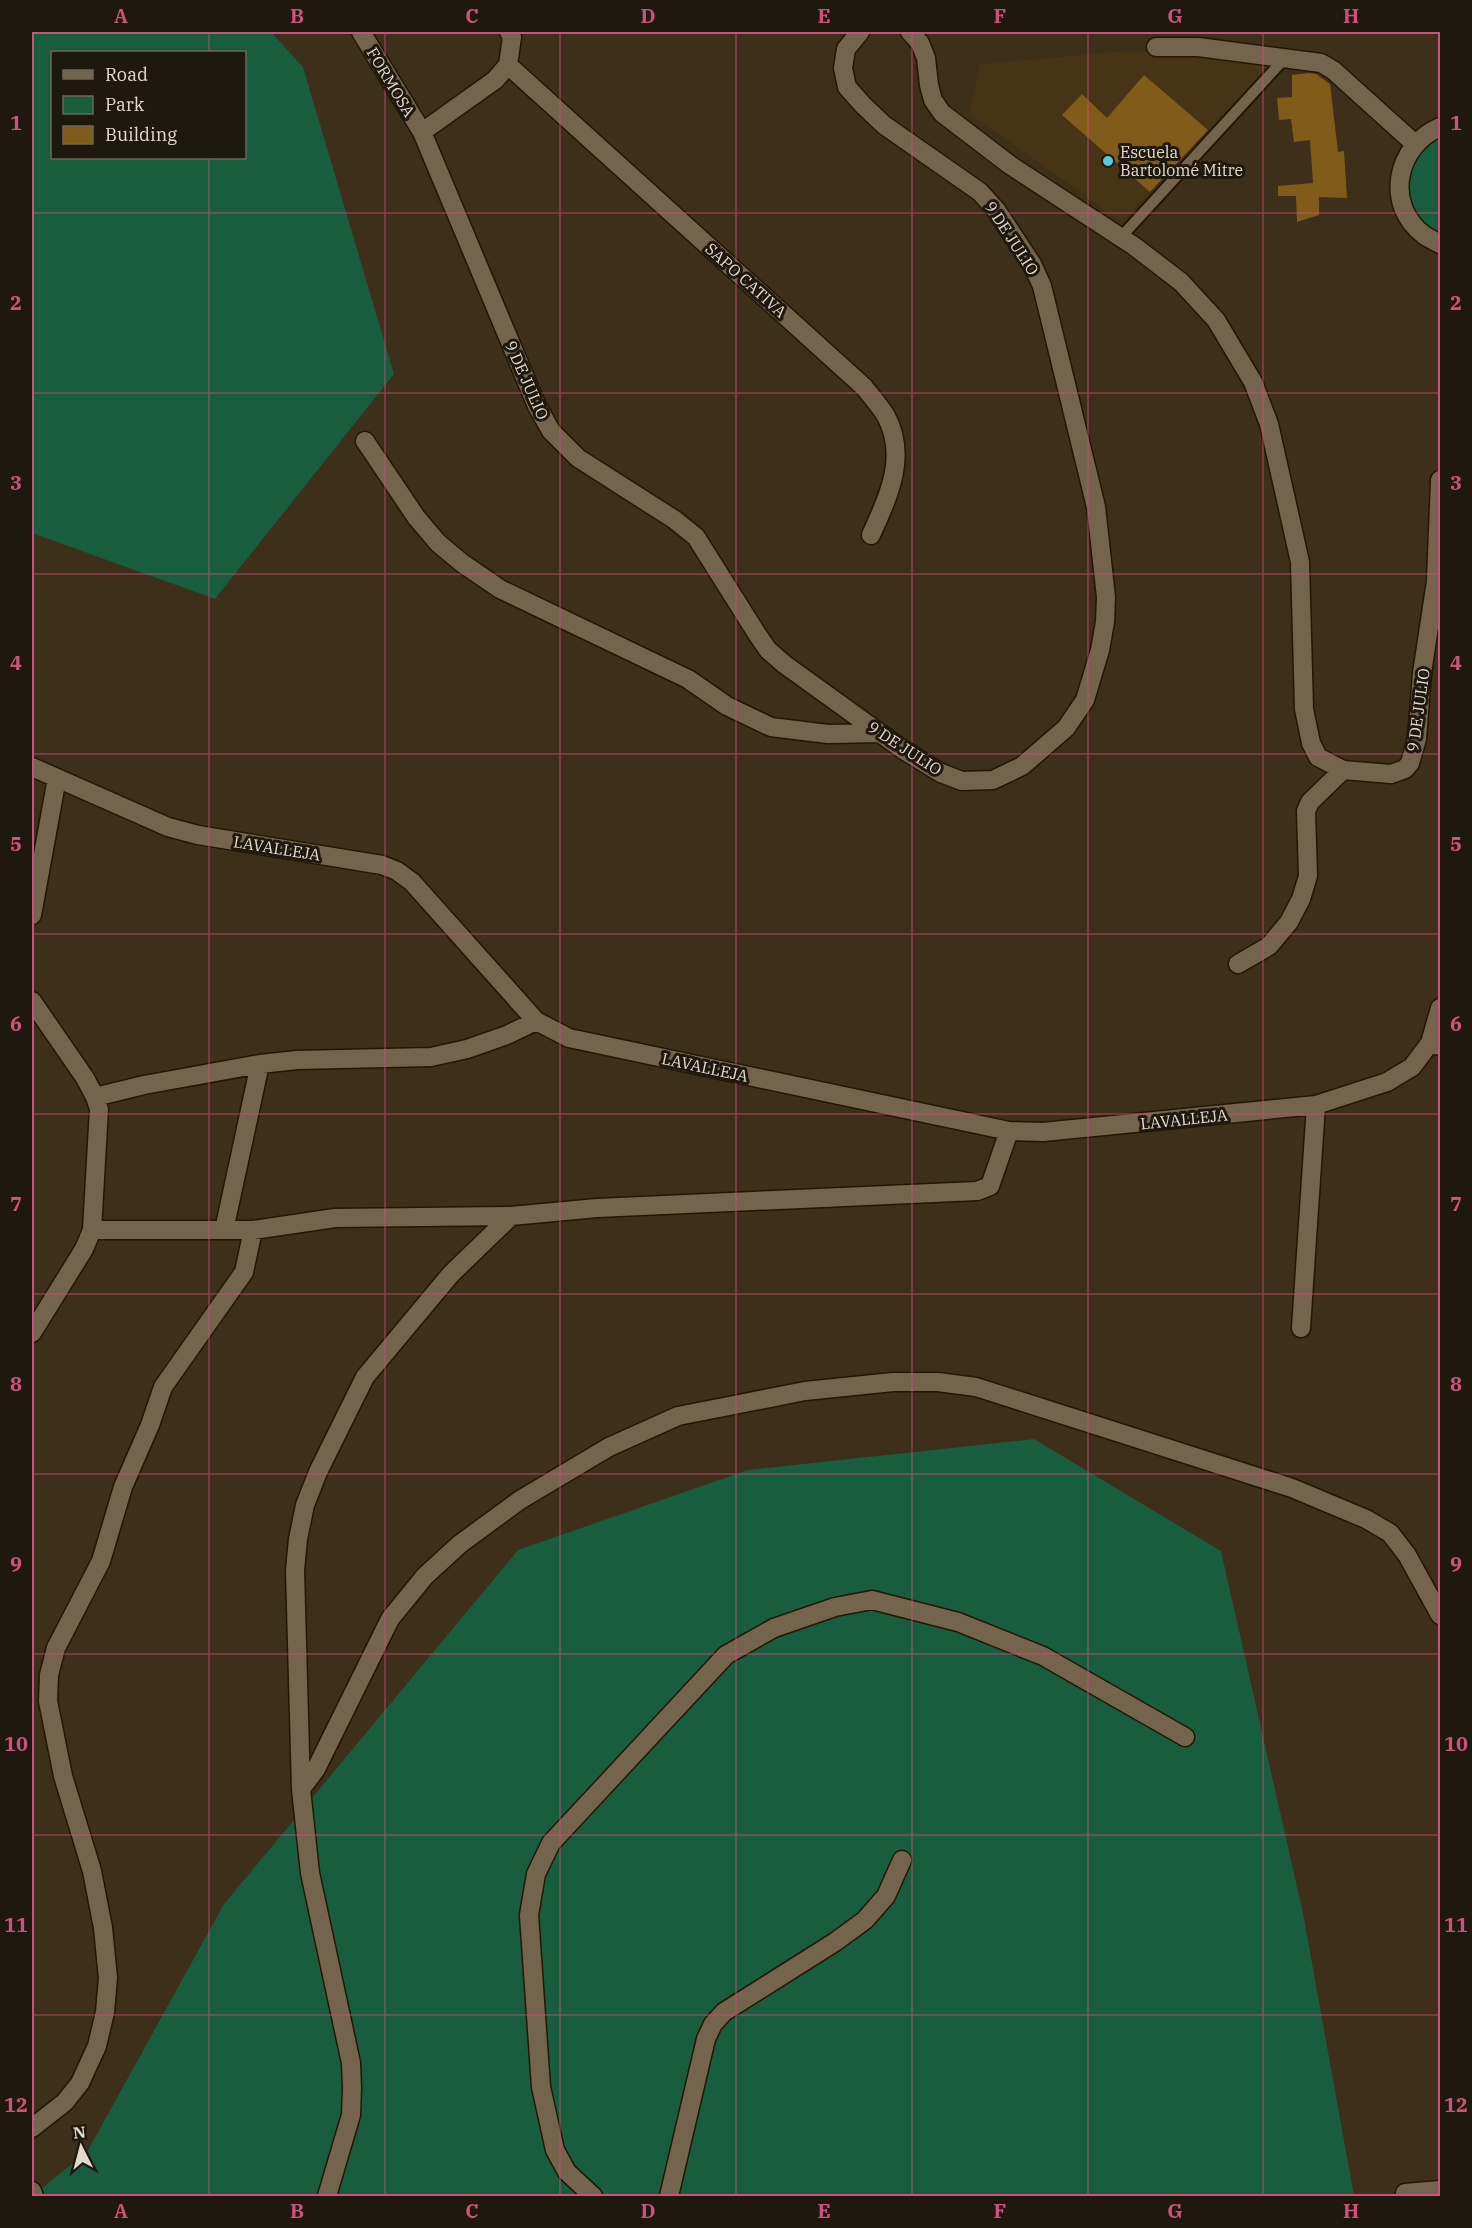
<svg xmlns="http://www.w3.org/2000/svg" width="1472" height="2228" font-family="'IBM Plex Serif',serif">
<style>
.built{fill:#473417}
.green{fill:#175d3e;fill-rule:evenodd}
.building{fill:#805b19}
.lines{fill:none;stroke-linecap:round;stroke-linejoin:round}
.lane-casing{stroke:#241702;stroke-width:14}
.street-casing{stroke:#241702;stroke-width:21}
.lane{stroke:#75644d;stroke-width:10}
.street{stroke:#75644d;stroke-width:18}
.grid{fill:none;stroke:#cc527d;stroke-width:1.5;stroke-opacity:0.55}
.poi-dot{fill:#56c9e1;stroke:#1f180f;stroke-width:2}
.labels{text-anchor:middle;stroke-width:6;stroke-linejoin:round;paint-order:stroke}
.street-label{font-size:16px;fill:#e3dacd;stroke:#1f180f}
.poi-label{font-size:16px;fill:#e3dacd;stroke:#1f180f;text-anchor:start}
.neatline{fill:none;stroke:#cc527d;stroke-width:2}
.grid-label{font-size:20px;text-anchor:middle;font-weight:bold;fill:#cc527d}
</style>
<rect width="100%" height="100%" fill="#3d2f19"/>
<path class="built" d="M1125 51 1201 53 1274 60 1122 222 969 113 980 64Z"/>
<path class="green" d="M32 32H271L303 67 394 374 215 599 32 533ZM52 52H244V158H52Z
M1440 127V244L1409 220 1404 161Z
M1034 1439 1221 1551 1303 1913 1354 2196H32L87 2152 224 1904 518 1550 748 1470Z"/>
<path class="building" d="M1310 73 1316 74 1330 84 1338 152 1344 151 1347 198 1319 197V215L1297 222 1296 196H1278V186L1313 183 1310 140 1294 142 1291 119 1279 120 1277 98 1292 97V75Z
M1144 75 1208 130 1150 192 1062 115 1082 94 1107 118Z"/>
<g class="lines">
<g class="lane-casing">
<path id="lane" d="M1121 237 1286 57"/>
</g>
<g class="street-casing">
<path id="street" d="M361 32 422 132
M509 32 512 37 508 65 495 80 422 132 537 406 551 431 578 458 675 520 696 537 757 634 768 650 784 664 902 749 941 773 962 781 993 780 1022 766 1066 728 1085 700 1100 650 1105 622 1106 597 1096 507 1042 286 1032 264 997 211 980 192 884 125 863 105 847 87 843 68 846 49 860 32
M910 32 920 43 926 58 929 85 933 100 942 113 1010 165 1134 246 1181 282 1216 320 1253 382 1269 424 1300 562 1304 709 1311 743 1318 757 1343 770 1391 774 1405 769 1410 763 1417 739 1422 673 1436 581 1440 480
M1156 47H1198L1321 63 1333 70 1415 144
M508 65 864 387C871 396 880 406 886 416 908 457 888 497 871 535
M1440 127C1397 145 1383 204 1424 235 1428 238 1435 241 1440 244
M365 441 416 517 438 543 462 563 500 589 688 679 727 706 771 727 828 734 880 733
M32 767 168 827 198 835 382 865 397 871 412 882 536 1021 569 1038 1009 1131 1043 1132 1316 1105 1387 1082 1412 1067 1430 1043 1440 1046
M32 915 57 778
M1238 964 1269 946 1289 922 1301 899 1308 876 1306 811 1310 802 1343 770
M32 1001 85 1078 95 1097
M1430 1043 1440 1008
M92 1230H253L335 1218 511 1216 597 1208 977 1191 990 1186 1009 1131
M224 1230 260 1064
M1301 1328 1316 1105
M32 1333 84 1249 92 1230 99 1109 95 1097 144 1085 260 1064 297 1060 431 1057 467 1049 507 1035 536 1021
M301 1789 316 1769 390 1619 425 1576 460 1544 520 1500 609 1447 678 1416 805 1391 893 1382H938L976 1387 1292 1488 1366 1519 1390 1533 1407 1555 1440 1615
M32 2128 65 2102 80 2083 97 2046 105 2012 108 1978 103 1928 92 1871 63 1776 48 1701 49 1675 56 1648 101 1561 123 1487 150 1425 163 1387 244 1272 253 1230
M32 2191 34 2196
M1405 2193 1440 2190
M327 2196 351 2115 352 2088 351 2063 310 1873 301 1789 295 1570 298 1539 305 1505 318 1472 365 1377 451 1274 511 1216
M593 2196 567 2172 555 2150 541 2087 529 1915 536 1874 551 1843 726 1655 774 1628 835 1607 872 1600 958 1622 1043 1656 1185 1737
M669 2196 706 2039 713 2024 724 2012 835 1942 865 1920 886 1896 902 1860"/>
</g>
<use href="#lane" class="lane"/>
<use href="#street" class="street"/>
</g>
<path class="grid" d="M209 32V52M385 32V2196M560 32V2196M736 32V2196M912 32V2196M1088 32V2196M1263 32V2196M209 158V2196M32 213H1440M32 393H1440M32 574H1440M32 754H1440M32 934H1440M32 1114H1440M32 1294H1440M32 1474H1440M32 1654H1440M32 1835H1440M32 2015H1440"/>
<circle class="poi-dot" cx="1108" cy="161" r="6"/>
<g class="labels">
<g class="street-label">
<text transform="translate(391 82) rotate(59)" y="6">FORMOSA</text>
<text transform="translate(1012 238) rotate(57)" y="6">9 DE JULIO</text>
<text transform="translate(746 280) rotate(42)" y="6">SAPO CATIVA</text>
<text transform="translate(527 380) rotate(66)" y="6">9 DE JULIO</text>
<text transform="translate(1418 710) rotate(-82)" y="6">9 DE JULIO</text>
<text transform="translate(905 748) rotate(33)" y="6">9 DE JULIO</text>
<text transform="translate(277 848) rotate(9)" y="6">LAVALLEJA</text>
<text transform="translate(705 1067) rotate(12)" y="6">LAVALLEJA</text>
<text transform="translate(1184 1119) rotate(-6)" y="6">LAVALLEJA</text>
</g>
<g class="poi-label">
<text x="1120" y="158">Escuela<tspan x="1120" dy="18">Bartolomé Mitre</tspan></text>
</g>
</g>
<rect width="1472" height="2228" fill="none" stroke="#1f180f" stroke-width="66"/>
<rect x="51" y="51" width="195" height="108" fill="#1f180f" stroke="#6d665b" stroke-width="1.5"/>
<rect x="63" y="70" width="30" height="9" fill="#75644d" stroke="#6d665b" stroke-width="1.5"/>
<text x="105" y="81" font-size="18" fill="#e3dacd">Road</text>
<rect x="63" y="96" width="30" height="18" fill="#175d3e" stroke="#6d665b" stroke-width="1.5"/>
<text x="105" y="111" font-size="18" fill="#e3dacd">Park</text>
<rect x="63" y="126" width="30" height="18" fill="#805b19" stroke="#6d665b" stroke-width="1.5"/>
<text x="105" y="141" font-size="18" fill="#e3dacd">Building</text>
<g transform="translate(81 2147) rotate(354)" stroke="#1f180f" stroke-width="4.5" paint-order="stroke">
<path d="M0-4.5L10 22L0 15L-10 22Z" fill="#e3dacd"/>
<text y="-9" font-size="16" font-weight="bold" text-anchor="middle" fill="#e3dacd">N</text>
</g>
<rect x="33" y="33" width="1406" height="2162" class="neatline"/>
<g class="grid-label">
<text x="121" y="23">A</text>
<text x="297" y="23">B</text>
<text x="472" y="23">C</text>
<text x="648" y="23">D</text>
<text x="824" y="23">E</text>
<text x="1000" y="23">F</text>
<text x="1175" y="23">G</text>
<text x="1351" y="23">H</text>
<text x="16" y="130">1</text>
<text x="1456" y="130">1</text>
<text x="16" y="310">2</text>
<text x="1456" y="310">2</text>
<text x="16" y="490">3</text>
<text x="1456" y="490">3</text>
<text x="16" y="670">4</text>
<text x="1456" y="670">4</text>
<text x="16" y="851">5</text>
<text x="1456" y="851">5</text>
<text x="16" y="1031">6</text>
<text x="1456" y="1031">6</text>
<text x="16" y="1211">7</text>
<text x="1456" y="1211">7</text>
<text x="16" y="1391">8</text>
<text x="1456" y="1391">8</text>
<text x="16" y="1571">9</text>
<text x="1456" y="1571">9</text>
<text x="16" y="1751">10</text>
<text x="1456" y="1751">10</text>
<text x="16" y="1932">11</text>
<text x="1456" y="1932">11</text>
<text x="16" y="2112">12</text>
<text x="1456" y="2112">12</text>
<text x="121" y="2218">A</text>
<text x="297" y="2218">B</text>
<text x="472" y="2218">C</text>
<text x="648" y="2218">D</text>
<text x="824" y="2218">E</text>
<text x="1000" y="2218">F</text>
<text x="1175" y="2218">G</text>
<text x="1351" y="2218">H</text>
</g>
</svg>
